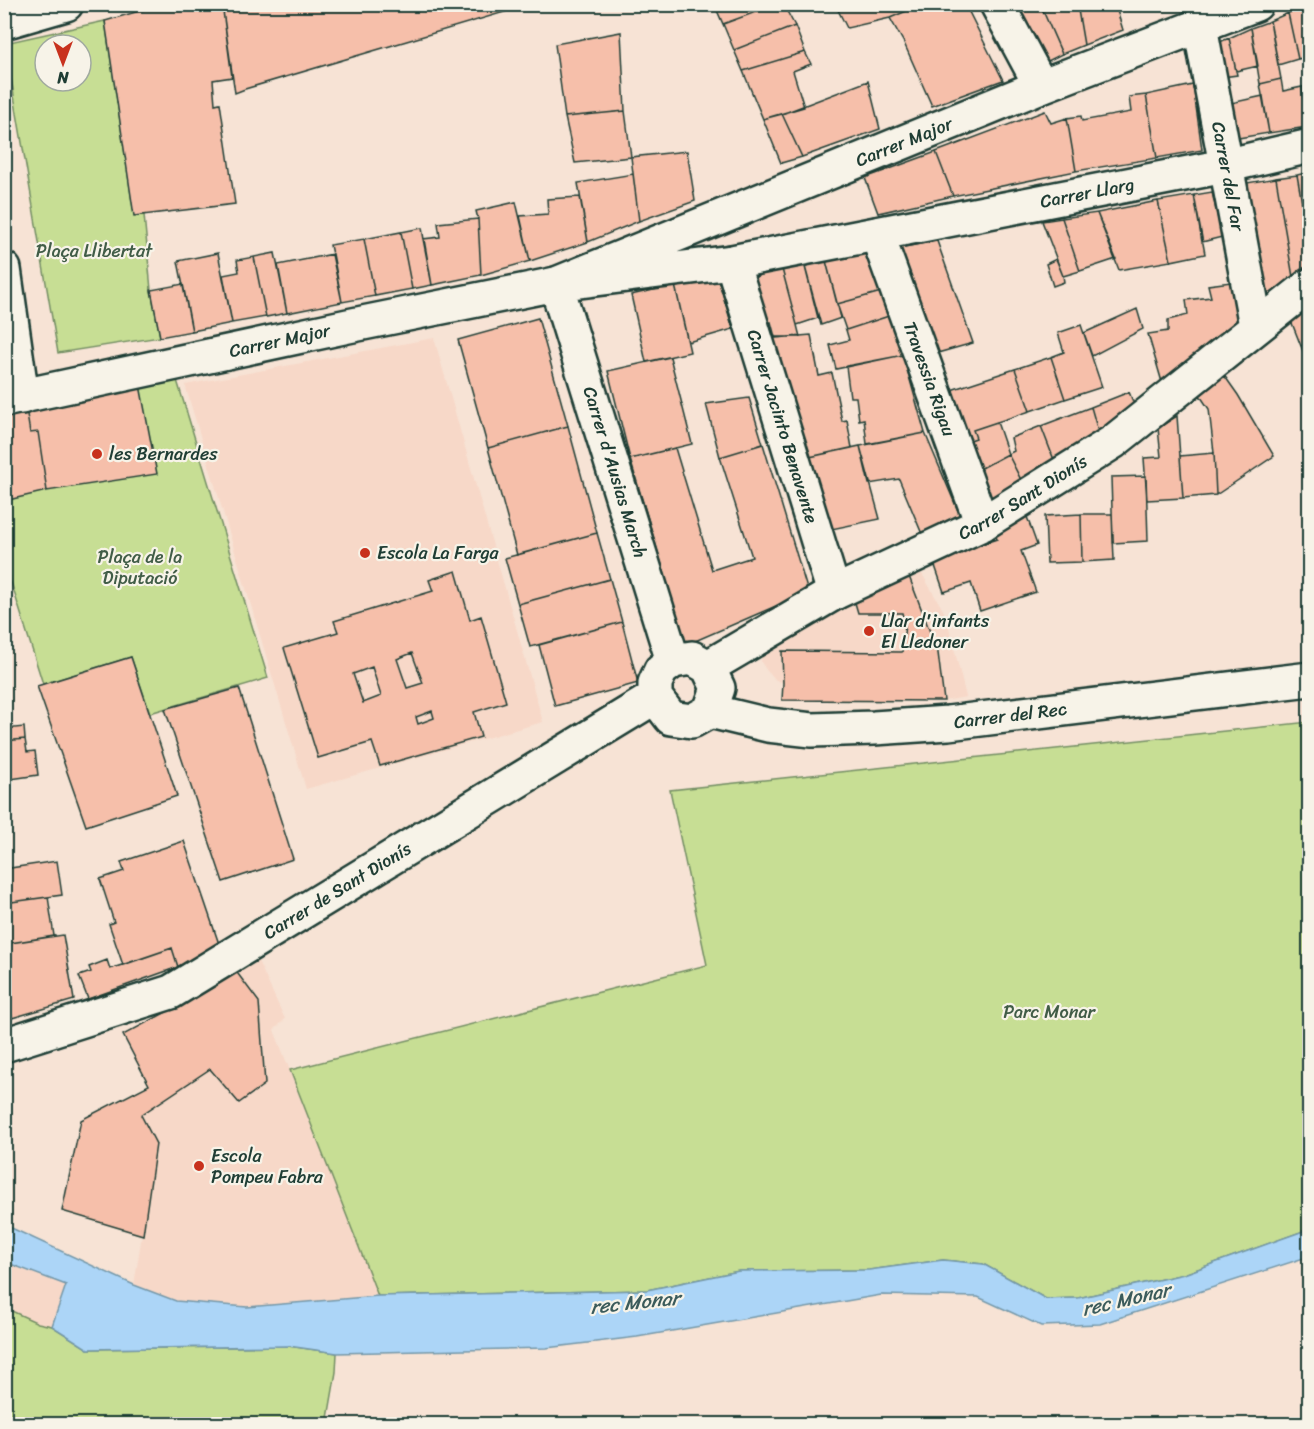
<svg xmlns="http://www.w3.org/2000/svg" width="1314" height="1429" font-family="Sriracha,sans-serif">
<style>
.built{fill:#f7d8c8}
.green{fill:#c7de94;stroke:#738e64;stroke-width:1.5;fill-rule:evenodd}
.water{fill:#acd5f7;stroke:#7498a9;stroke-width:1.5}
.building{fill:#f6bfaa;stroke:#1f3d34;stroke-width:1.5;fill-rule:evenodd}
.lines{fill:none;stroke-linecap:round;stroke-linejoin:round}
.minor-casing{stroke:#1f3d34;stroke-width:38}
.tertiary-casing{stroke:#1f3d34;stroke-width:38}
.minor{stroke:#f7f3e8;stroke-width:33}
.tertiary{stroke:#f7f3e8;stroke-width:33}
.poi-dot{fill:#c8321e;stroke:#f7f3e8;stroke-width:2}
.labels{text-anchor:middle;stroke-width:4.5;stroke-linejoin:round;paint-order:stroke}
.street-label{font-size:18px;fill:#1f3d34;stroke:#f7f3e8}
.park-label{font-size:18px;fill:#415d47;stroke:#f7f3e8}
.poi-label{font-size:18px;fill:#1f3d34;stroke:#f7f3e8;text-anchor:start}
.water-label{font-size:20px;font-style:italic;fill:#3b5b5b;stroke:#f7f3e8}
</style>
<rect width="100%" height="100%" fill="#f7e3d5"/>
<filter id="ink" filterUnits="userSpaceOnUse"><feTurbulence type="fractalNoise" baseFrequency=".0167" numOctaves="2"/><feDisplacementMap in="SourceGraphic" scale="12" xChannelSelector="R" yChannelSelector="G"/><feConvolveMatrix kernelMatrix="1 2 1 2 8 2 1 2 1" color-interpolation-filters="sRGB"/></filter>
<g filter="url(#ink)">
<path class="built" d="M434 338 543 722 306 789 185 385Z
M918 567 946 615 966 697 944 701 782 700 783 683 776 680 767 671 761 662 763 647Z
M258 961 285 1019 274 1030 378 1296 247 1307 176 1301 134 1285 142 1235 62 1211 81 1120 149 1085 123 1035 212 988 232 966 242 968Z
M4 1262 66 1285 52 1326 38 1323 5 1308Z"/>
<path class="green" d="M105 21 134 215H144L151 290 160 337 58 353 5 43ZM45 45H81V81H45Z
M176 377 268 678 150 713 131 657 43 684 5 563 4 501 140 385Z
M1309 722V1229L1184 1274 1078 1298 1046 1299 983 1264 943 1260 869 1270 739 1271 647 1290 378 1296 290 1070 707 965 670 790Z
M5 1308 38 1323 52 1326 88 1349 288 1346 337 1353 336 1372 327 1424H5Z"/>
<path class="water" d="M5 1225 134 1285 176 1301 247 1307 378 1296 647 1290 739 1271 869 1270 943 1260 983 1264 1046 1299 1078 1298 1184 1274 1309 1229 1310 1256 1100 1324 1041 1326 978 1297 881 1295 637 1337 546 1348 337 1353 288 1346 88 1349 52 1326 66 1285 5 1262Z"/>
<path class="building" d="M163 4H222L232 77 213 80 215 104 220 103 235 204 134 216 105 21Z
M222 4H531L245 89 235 93Z
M724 4H778L723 24 716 8Z
M778 4H783L795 26 734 50 723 24Z
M835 4H923L890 18 847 28Z
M923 4H965L1003 80 932 106 904 43 890 18Z
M1019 4H1040L1062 54 1044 63 1012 8Z
M1040 4H1077L1084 45 1062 54Z
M1077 4H1115L1123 30 1084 45Z
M1310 4V56L1298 59 1288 13Z
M1288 13 1298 59 1278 65 1270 21Z
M1270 21 1281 79 1260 84 1251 28Z
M795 26 805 52 743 71 734 50Z
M1251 28 1258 66 1236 71 1229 38Z
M621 32 625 111 565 117 555 44Z
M1229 38 1237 75 1215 78 1208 47Z
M805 52 811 64 793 71 804 107 763 119 743 71Z
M1281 79 1283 91 1302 87 1307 127 1269 133 1260 84Z
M868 81 880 129 802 157 782 114Z
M1193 85 1202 150 1157 158 1146 95Z
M1310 85V127H1307L1302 87Z
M1146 95 1157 158 1076 171 1067 118 1081 116 1082 121 1131 112 1129 97Z
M1263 96 1269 133 1226 140 1231 103Z
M625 111 631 157 575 163 565 117Z
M1045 111 1051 123 1067 118 1076 171 953 196 936 152Z
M782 114 802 157 781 163 763 119Z
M687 151 695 201 639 221 631 157Z
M936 152 953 196 878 213 865 178Z
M1310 172V248L1297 175Z
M633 174 639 221 588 242 578 183Z
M1297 175 1310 248V271L1294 283 1276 178Z
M1276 178 1294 283 1257 311 1235 185Z
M1212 192 1222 237 1202 242 1194 195Z
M1194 195 1205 254 1171 261 1158 201Z
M580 197 588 242 530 261 520 216 548 214 547 199Z
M1158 201 1171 261 1119 270 1097 213Z
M516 202 530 261 481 275 478 219 476 211Z
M1097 213 1116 259 1080 271 1062 218Z
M1062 218 1080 271 1063 276 1042 221Z
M478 219 481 275 432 285 423 239 440 237 438 223Z
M422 228 432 285 412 289 401 232Z
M401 232 412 289 375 296 364 239Z
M364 239 375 296 342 302 330 245Z
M937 241 973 343 934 354 893 249Z
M872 244 885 291 837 304 825 257Z
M218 253 232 323 192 331 178 261Z
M275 253 287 313 266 317 254 257Z
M333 254 342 302 287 313 278 265Z
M254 257 266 317 232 323 223 275 239 272 237 260Z
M825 257 841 318 821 325 804 263Z
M1056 259 1063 276 1064 282 1053 286 1046 264Z
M804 263 818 318 797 325 782 269Z
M782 269 797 325 800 337H775L771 322 757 326 744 280Z
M718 279 733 329 688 342 675 285Z
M1231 282 1237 321 1164 389 1148 334 1168 331V320L1188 315 1186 300 1211 297 1208 285Z
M183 284 192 331 160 337 151 290Z
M675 285 690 352 646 362 631 295Z
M885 291 892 315 846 330 837 304Z
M1310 300V342L1301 346 1288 313Z
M1137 309 1143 329 1092 356 1084 333Z
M892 315 903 355 836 369 830 345 849 340 846 330Z
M538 318 568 426 488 448 458 340Z
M1081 325 1102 387 1065 399 1051 357 1064 352 1058 333Z
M811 335 819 376 832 373 842 421 847 420 852 448 800 459 764 339Z
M1310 342V369L1301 346Z
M903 355 925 433 867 444 864 419 859 420 856 397H850L846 366Z
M670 357 692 444 630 459 608 371Z
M1051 357 1065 399 1030 411 1015 369Z
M1219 368 1238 395 1274 456 1216 495 1214 453 1209 409 1197 391Z
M1015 369 1030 411 973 430 976 438 962 443 945 392Z
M140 385 157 474 47 491 38 432 30 433 26 408Z
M1129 392 1136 409 1099 435 1091 407Z
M749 398 763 444 720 457 706 404Z
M1091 407 1099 435 1056 465 1041 426Z
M26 408 30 433 38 432 47 491 4 501V412Z
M1177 416 1183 498 1147 500 1144 458 1161 457 1158 428Z
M997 422 1008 454 976 471 962 443 976 438 973 430Z
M568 426 597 533 517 555 488 448Z
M1041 426 1056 465 1023 484 1008 454 1014 451 1011 438Z
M925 433 961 518 922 534 899 479 869 484 860 446Z
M763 444 808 592 686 645 630 459 675 448 712 570 752 557 720 457Z
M860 446 880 519 827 530 800 459Z
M1214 453 1216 495 1183 498 1180 456Z
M1008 454 1023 484 985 501 976 471Z
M1146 476 1148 541 1113 543 1111 477Z
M1026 514 1037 545 1021 551 1036 592 980 611 971 583 944 592 933 560 997 539 992 525Z
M1081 514H1112L1114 560 1082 562Z
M1081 514 1082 562 1047 563 1045 516Z
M597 533 610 579 518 604 505 558Z
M456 571 470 620 481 616 506 702 474 712 481 737 380 766 372 742 318 758 284 648 338 632 334 621 433 591 429 580ZM412 653 423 683 407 688 397 659ZM372 667 381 696 363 703 353 674ZM432 711 434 718 418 724 416 717Z
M907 571 938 653 944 701 782 700 783 683 782 651 902 652 905 625 902 613H858L853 596Z
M610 579 622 622 530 647 518 604Z
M622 622 638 683 555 706 539 645Z
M131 657 177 796 86 826 37 686Z
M239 688 293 859 223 882 165 709Z
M4 716 6 729 24 727 25 739 4 741Z
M25 739 27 752 35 751 38 775 4 780V741Z
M184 841 219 944 178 967 172 948 123 965 109 924 114 922 100 879 124 871 121 862Z
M57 861 62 895 4 903V869Z
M48 897 54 936 4 944V903Z
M63 935 74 1000 12 1018 4 975V944Z
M172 948 178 967 88 999 79 976 91 972 89 967 107 960 110 969Z
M232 966 259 1002 265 1084 239 1103 210 1069 141 1115 156 1144 143 1235 62 1211 81 1120 149 1085 123 1035 212 988 207 979Z"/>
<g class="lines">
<g class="minor-casing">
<g id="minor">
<path d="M997 4 1041 86"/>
<path d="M4 22 66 4"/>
<path id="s1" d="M1200 26 1256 326"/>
<path id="s2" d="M877 234 982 524"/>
<path id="s3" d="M732 262 834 593"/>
<path d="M4 269 22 397"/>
<path d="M692 658 708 667 718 688 710 711 692 721 671 718 655 697V683L661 670 673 661Z"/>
<path id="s4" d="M673 661 556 284 732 262 1225 166 1310 146"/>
<path id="s5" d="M708 667 834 593 982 524 1113 442 1310 285"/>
<path id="s6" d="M710 711 768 725 812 730 874 728 948 723 1310 679"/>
<path id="s7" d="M4 1045 171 992 655 697"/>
</g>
</g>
<g class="tertiary-casing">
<g id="tertiary">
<path id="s8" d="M4 400 348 326 556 284 1041 86 1256 4"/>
</g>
</g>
<use href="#minor" class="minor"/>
<use href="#tertiary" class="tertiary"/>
</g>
</g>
<g class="poi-dot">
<circle cx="97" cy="454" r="6"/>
<circle cx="365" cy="553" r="6"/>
<circle cx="869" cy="631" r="6"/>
<circle cx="199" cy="1166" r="6"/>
</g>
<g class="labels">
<g class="street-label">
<text dy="6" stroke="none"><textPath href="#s8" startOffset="940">Carrer Major</textPath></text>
<text dy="6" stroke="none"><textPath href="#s1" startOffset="153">Carrer del Far</textPath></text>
<text dy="6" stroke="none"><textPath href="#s4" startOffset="934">Carrer Llarg</textPath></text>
<text dy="6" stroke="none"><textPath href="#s8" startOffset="282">Carrer Major</textPath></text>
<text dy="6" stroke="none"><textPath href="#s2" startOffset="154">Travessia Rigau</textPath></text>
<text dy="6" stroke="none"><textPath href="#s3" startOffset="172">Carrer Jacinto Benavente</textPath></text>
<text transform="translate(615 472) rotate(73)" y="6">Carrer d'Ausias March</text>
<text dy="6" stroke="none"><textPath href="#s5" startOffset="358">Carrer Sant Dionís</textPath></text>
<text dy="6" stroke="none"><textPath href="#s6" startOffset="303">Carrer del Rec</textPath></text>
<text dy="6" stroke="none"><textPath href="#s7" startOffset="370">Carrer de Sant Dionís</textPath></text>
</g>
<g class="park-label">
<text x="94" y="257">Plaça Llibertat</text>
<text x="140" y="563">Plaça de la<tspan x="140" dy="21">Diputació</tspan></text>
<text x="1049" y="1018">Parc Monar</text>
</g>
<g class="poi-label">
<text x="109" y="460">les Bernardes</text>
<text x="377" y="559">Escola La Farga</text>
<text x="881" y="627">Llar d'infants<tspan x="881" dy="21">El Lledoner</tspan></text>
<text x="211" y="1162">Escola<tspan x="211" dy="21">Pompeu Fabra</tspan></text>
</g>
<g class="water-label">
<text transform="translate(1126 1299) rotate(-13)" y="7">rec Monar</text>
<text transform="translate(635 1302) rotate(-6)" y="7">rec Monar</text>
</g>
</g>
<rect width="1314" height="1429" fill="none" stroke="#f7f3e8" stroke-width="24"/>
<rect x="12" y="12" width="1290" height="1405" fill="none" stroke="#1f3d34" stroke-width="2" filter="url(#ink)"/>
<g transform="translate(63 63) rotate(180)"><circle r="28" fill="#f7f3e8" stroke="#a1aaa0" stroke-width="1.5"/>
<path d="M0-4.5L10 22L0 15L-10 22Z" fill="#c8321e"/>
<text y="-9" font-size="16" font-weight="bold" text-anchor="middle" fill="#1f3d34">N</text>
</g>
</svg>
